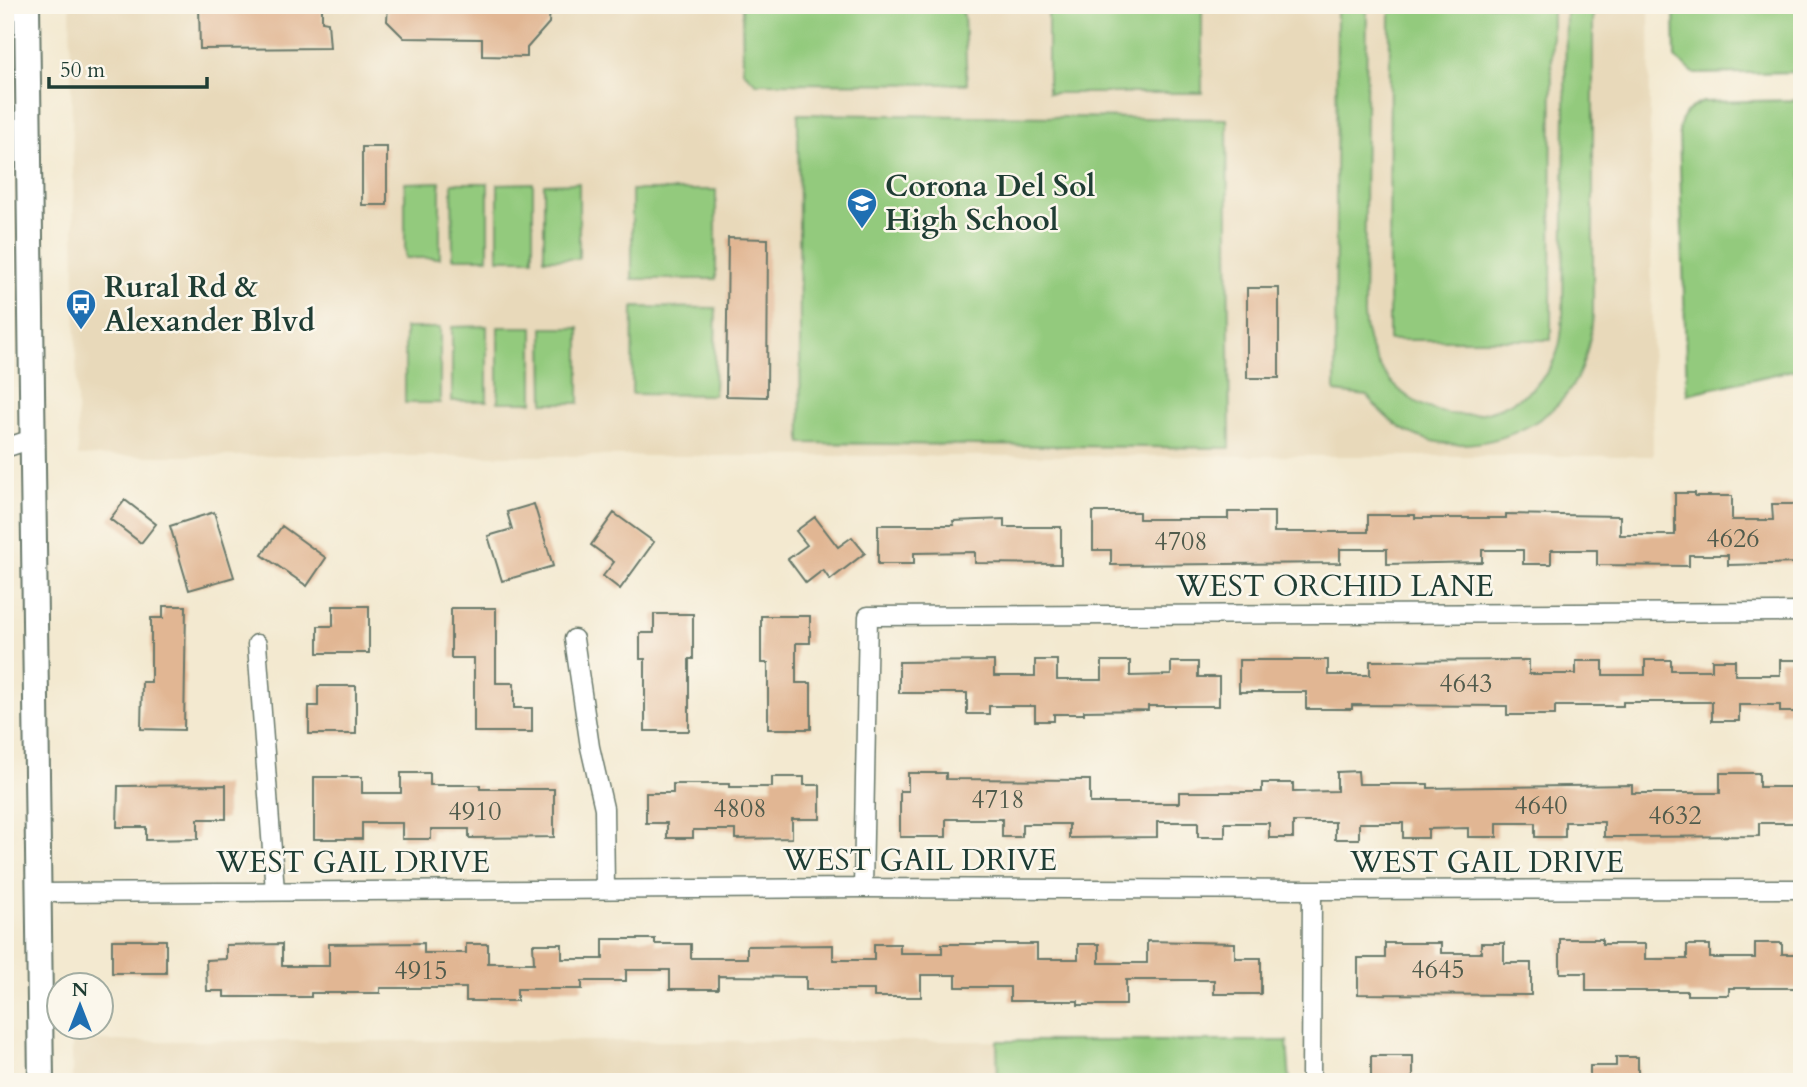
<svg xmlns="http://www.w3.org/2000/svg" width="1807" height="1087" font-family="Cardo,serif">
<style>
.built{fill:#e8d9ba}
.green{fill:#93ca7d;stroke:#598458;stroke-width:2}
.building{fill:#e1b693}
.lines{fill:none;stroke-linecap:round;stroke-linejoin:round}
.minor-casing{stroke:#69796b;stroke-width:21}
.secondary-casing{stroke:#69796b;stroke-width:28}
.minor{stroke:#fff;stroke-width:18}
.secondary{stroke:#fff;stroke-width:24}
.labels{text-anchor:middle;stroke-width:5;stroke-linejoin:round;paint-order:stroke}
.number-label{font-size:26px;fill:#505b4c}
.poi-label{font-size:30px;font-weight:bold;fill:#1f3d34;stroke:#fbf7ec;text-anchor:start}
.street-label{font-size:30px;fill:#1f3d34;stroke:#fbf7ec}
</style>
<rect width="100%" height="100%" fill="#fbf7ec"/>
<filter id="ink" filterUnits="userSpaceOnUse"><feTurbulence type="fractalNoise" baseFrequency=".0143" numOctaves="2"/><feDisplacementMap in="SourceGraphic" scale="14" xChannelSelector="R" yChannelSelector="G"/><feConvolveMatrix kernelMatrix="1 2 1 2 8 2 1 2 1" color-interpolation-filters="sRGB"/></filter>
<filter id="wash" filterUnits="userSpaceOnUse"><feTurbulence type="fractalNoise" baseFrequency=".00686" numOctaves="4" result="noise"/><feDisplacementMap in="SourceGraphic" scale="28" xChannelSelector="R" yChannelSelector="G"/><feGaussianBlur stdDeviation="1.57" result="paint"/><feColorMatrix in="noise" values="0 0 0 0 0 0 0 0 0 0 0 0 0 0 0 0 0 1.4 0 .05"/><feComposite in="paint" operator="in"/></filter>
<g filter="url(#wash)">
<rect width="100%" height="100%" fill="#f3e9d0"/>
<path class="built" d="M70 5H1649L1653 456H78Z
M72 1041H997L998 1082H72Z"/>
<path class="green" d="M742 5H960L964 16 967 84 756 83 743 71Z
M1048 5H1202V93H1048Z
M1337 5H1367L1364 315C1368 389 1442 439 1510 403 1530 393 1546 378 1555 358 1561 345 1562 329 1563 315L1566 5H1593V316C1590 347 1581 382 1558 404 1518 444 1446 459 1398 426 1386 418 1376 407 1367 396L1335 392Z
M1390 5H1552L1551 340H1389Z
M1674 5H1802V72L1695 74 1675 58Z
M1802 100V368L1687 394 1679 132C1681 114 1686 109 1703 102Z
M798 114 1227 119 1230 448 801 443Z
M440 182V258H405V183Z
M488 183V258H453L452 183Z
M533 183V259H498V184Z
M579 183V259H544V184Z
M632 190H716V279H632Z
M633 307 716 308 714 395 632 394Z
M487 326V401H452V327Z
M498 327H533V402H498Z
M405 328H440V403H405Z
M543 328H579V403H544Z
M997 1041H1287L1290 1082H998Z"/>
<g id="blocks">
<path class="building" d="M199 5H322V21L328 22 330 48 200 49Z
M388 5H550L549 23 527 48V57L482 56V39L404 38 387 21Z
M362 147H387V205H362Z
M728 238 768 239 767 397 726 396Z
M1247 288H1279V378H1247Z
M1675 493H1695V496H1732V520H1773L1772 504H1796V522H1802V563L1728 565V555H1689V566L1597 565V550H1551V564H1523V550H1482V562L1387 564V549H1340V563L1111 565V550H1093V512H1139V519H1228V512H1274V532H1368V515H1415V518H1506V514L1620 516V535H1675Z
M125 500 156 524 141 543 110 519Z
M534 504 553 566 502 581 488 536 512 529 507 512Z
M214 512 234 577 189 590 170 526Z
M614 513 654 542 620 589 603 576 614 562 591 545Z
M815 517 838 547 852 537 865 553 830 580 823 570 806 583 788 559 807 545 796 531Z
M1004 519V527H1061V564L975 563V552L914 553V564H878V525H954L953 521Z
M282 526 326 558 307 586 262 555Z
M163 606H186L184 730 141 729 142 682H151V618H163Z
M333 606H369V653H318V626H333Z
M451 608H496V683H514V708H532V732H474V658H451Z
M654 614H693V659H689V731H645V659H640V633H654Z
M761 616H810V643H796V683H811V729H768V663H761Z
M1035 660H1057V680H1102V661H1130V676L1171 675V662H1198V677H1219V706H1148V710L1084 711V714H1054V721H1035V706H989V714H967V693H899V662L994 661V676H1035Z
M1239 660H1328V675H1370V661L1529 660V674H1576V661H1603V675H1645V660H1671V670H1712V660H1735V675H1780V660H1802V712H1780V705H1739V721H1712V702H1623V706H1555V715H1507V706L1352 705V709H1306V692H1239Z
M318 686H356V734H309V706H318Z
M1358 771 1359 784H1428V788L1632 785V793H1720V773H1759V787H1802V823H1759V836L1632 837H1604V822H1565V837H1535V823H1497V837H1468V828L1428 829V838H1403V823H1359V839H1335V822H1293V838H1269V823H1225V837H1198V822H1157V837L1069 838V824H1022V837H1002V819H946V837H900V791H908V773H946V779L1090 780V803H1179V792H1262V783H1293V792L1337 791V772Z
M401 773H430V785H480V789H554V837L469 838V829H431V839H402V823H362V839H314V777H362V793H401Z
M772 777H804V785H820V819H792V838L735 839V830H693V838H667V823H646V793H673V784H729V787H772Z
M226 785V819H198V839L146 840V827H117L118 786Z
M603 939H655V944H691V958H747V946L833 945V960H874V944H900V953H942V944H1037V959H1078V944H1099V963H1147V941L1235 943V958H1261V994H1214V980H1126V1005H1078V1001H1010V987H956V975H921V997H874V990H806V977L718 976V989H670V970H626V981H582V989H517V1001H466V988H380V993H311V997H224V991H207L206 960 226 959V945L282 944V966H329V944L424 943V953H466V944H488V963H534L533 944H562V959H603Z
M1560 939H1602V944H1645V959H1687V945H1710V958H1755V943H1782V954H1801V988H1729V995H1687V991H1586V973H1560Z
M112 940H166V973H112Z
M1385 943H1441V953H1481V943H1504V963H1531V995L1358 994V958H1385Z
M1371 1056H1413V1082H1371Z
M1616 1057H1638V1082H1590V1066H1616Z"/>
</g>
</g>
<g filter="url(#ink)">
<use href="#blocks" fill-opacity="0" stroke="#69796b" stroke-width="2"/>
<g class="lines">
<g class="minor-casing">
<path id="minor" d="M5 448 32 439
M574 639 590 747 604 808 605 889
M257 644 275 891
M863 888 868 616 1802 612
M39 893 863 888 1312 890 1802 889
M1311 1082 1312 890"/>
</g>
<g class="secondary-casing">
<path id="secondary" d="M27 5 41 1082"/>
</g>
<use href="#minor" class="minor"/>
<use href="#secondary" class="secondary"/>
</g>
</g>
<defs>
<g id="school-pin" transform="scale(1.575)"><path d="M0 17L-7.5 6A9.5 9.5 0 1 1 7.5 6Z" fill="#1f6fb2" stroke="#fbf7ec"/><path d="M0-5L7-2L0 1L-7-2ZM-4 1L0 2.5L4 1V4Q0 6-4 4Z" fill="#fff"/></g>
<g id="bus-pin" transform="scale(1.575)"><path d="M0 17L-7.5 6A9.5 9.5 0 1 1 7.5 6Z" fill="#1f6fb2" stroke="#fbf7ec"/><path d="M-5-6H5V4H4V6H2V4H-2V6H-4V4H-5ZM-3.5-4V0h7V-4ZM-3.5 1.2v1.5H-2V1.2ZM2 1.2v1.5H3.5V1.2Z" fill="#fff"/></g>
</defs>
<g fill-rule="evenodd">
<use href="#school-pin" x="862" y="203"/>
<use href="#bus-pin" x="81" y="304"/>
</g>
<g class="labels">
<g class="number-label">
<text x="1733" y="547">4626</text>
<text x="1181" y="550">4708</text>
<text x="1466" y="692">4643</text>
<text x="998" y="808">4718</text>
<text x="1541" y="814">4640</text>
<text x="740" y="817">4808</text>
<text x="475" y="820">4910</text>
<text x="1675" y="824">4632</text>
<text x="1438" y="978">4645</text>
<text x="421" y="979">4915</text>
</g>
<g class="poi-label">
<text x="885" y="196">Corona Del Sol<tspan x="885" dy="34">High School</tspan></text>
<text x="104" y="297">Rural Rd &amp;<tspan x="104" dy="34">Alexander Blvd</tspan></text>
</g>
<g class="street-label">
<text x="1335" y="596">WEST ORCHID LANE</text>
<text x="920" y="870">WEST GAIL DRIVE</text>
<text x="353" y="872">WEST GAIL DRIVE</text>
<text x="1487" y="872">WEST GAIL DRIVE</text>
</g>
</g>
<rect width="1807" height="1087" fill="none" stroke="#fbf7ec" stroke-width="28"/>
<g transform="translate(80 1006)"><circle r="33" fill="#fbf7ec" stroke="#a3ada2" stroke-width="2"/>
<path d="M0-5L12 26L0 18L-12 26Z" fill="#1f6fb2"/>
<text y="-10" font-size="19" font-weight="bold" text-anchor="middle" fill="#1f3d34">N</text>
</g>
<path d="M49 77v10h158v-10" fill="none" stroke="#1f3d34" stroke-width="3.5"/>
<text x="60" y="77" font-size="21" fill="#1f3d34" stroke="#fbf7ec" stroke-width="5" paint-order="stroke">50 m</text>
</svg>
